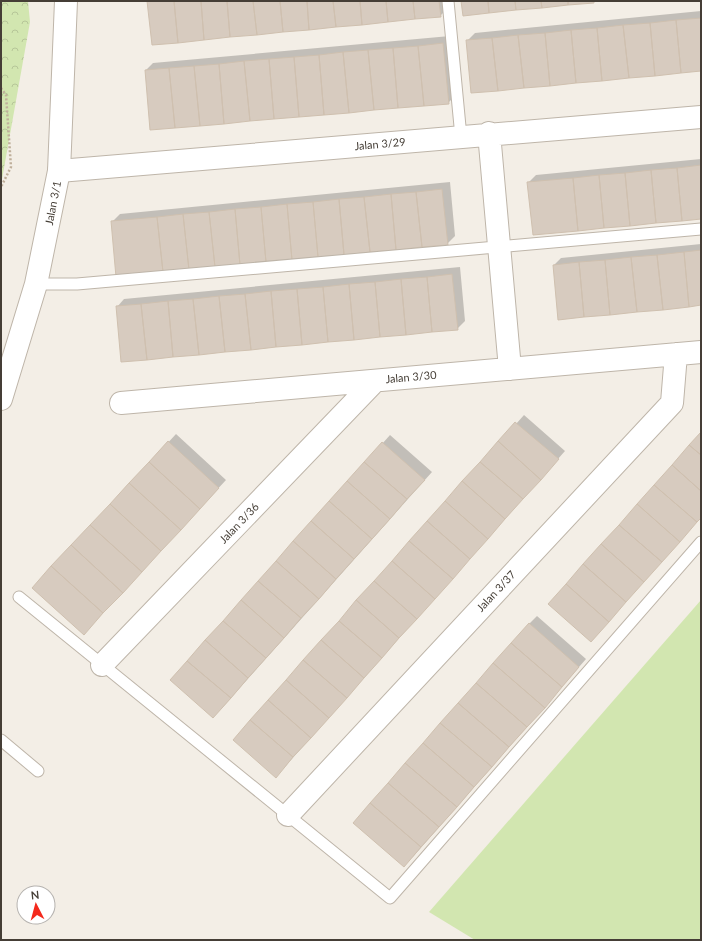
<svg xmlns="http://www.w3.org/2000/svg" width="702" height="941" font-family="Lato,sans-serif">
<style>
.park{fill:url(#park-crowns)}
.pitch{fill:#d2e6b0}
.shadow{fill:#0003}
.building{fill:#d7cbbf;stroke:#cfc0af}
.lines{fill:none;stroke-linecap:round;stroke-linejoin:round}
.service-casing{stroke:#beb5a9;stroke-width:13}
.minor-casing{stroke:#beb5a9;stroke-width:24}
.tertiary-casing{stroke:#beb5a9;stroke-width:24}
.path{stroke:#bfaf9b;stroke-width:2.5;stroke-dasharray:2 2;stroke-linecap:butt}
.service{stroke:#fff;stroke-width:11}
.minor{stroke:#fff;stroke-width:22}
.tertiary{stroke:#fff;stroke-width:22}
.labels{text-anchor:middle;stroke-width:4;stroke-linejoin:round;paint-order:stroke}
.street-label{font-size:11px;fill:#453e36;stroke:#fff}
</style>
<defs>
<pattern id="park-crowns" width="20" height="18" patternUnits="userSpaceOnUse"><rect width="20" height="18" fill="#d2e6b0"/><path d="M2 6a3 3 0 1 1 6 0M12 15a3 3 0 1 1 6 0" fill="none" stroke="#b6c698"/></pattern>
</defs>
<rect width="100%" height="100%" fill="#f3eee6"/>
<path class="park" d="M1 1H28L30 22 1 185Z"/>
<path class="pitch" d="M701 600V940H475L429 912Z"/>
<path class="shadow" d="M148 1H447L448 8 440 16Z
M701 11V70L467 41 475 33Z
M450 36 456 95 448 103 146 70 153 63Z
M701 159V218L528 183 536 175Z
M450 182 455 236 447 244 112 222 120 214Z
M701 244V305L554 265 561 258Z
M460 267 465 321 457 329 117 307 124 299Z
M524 415 565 451 283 769 234 740Z
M176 434 226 480 91 626 34 588Z
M390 435 432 472 221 709 172 680Z
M537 616 586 659 412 858 529 624Z"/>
<path class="building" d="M147 1H174L178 43 152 45Z
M174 1H201L204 40 178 43Z
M201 1H227L230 37 204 40Z
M227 1H253L257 35 230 37Z
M253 1H280L283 32 257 35Z
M280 1H307L309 30 283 32Z
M307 1H333L336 27 309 30Z
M333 1H360L362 25 336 27Z
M360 1H386L388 22 362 25Z
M386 1H413L415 19 388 22Z
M413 1H439L441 17 415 19Z
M461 1H488L489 13 463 16Z
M488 1H515L516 10 489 13Z
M515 1H541L542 8 516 10Z
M541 1H568V5L542 8Z
M568 1H594V3L568 5Z
M701 18V71L681 73 676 20Z
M676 20 681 73 655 76 650 23Z
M650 23 655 76 629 78 623 25Z
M623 25 629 78 602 81 597 28Z
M597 28 602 81 576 83 571 30Z
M571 30 576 83 550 86 545 33Z
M545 33 550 86 524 88 518 35Z
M518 35 524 88 498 91 492 38Z
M492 38 498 91 471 93 466 40Z
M443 43 449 104 424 106 418 46Z
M418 46 424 106 398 108 393 48Z
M393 48 398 108 374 110 368 50Z
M368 50 374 110 349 113 343 52Z
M343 52 349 113 324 115 319 55Z
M319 55 324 115 299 117 294 57Z
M294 57 299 117 274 119 269 59Z
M269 59 274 119 250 121 244 61Z
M244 61 250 121 224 124 219 64Z
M219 64 224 124 200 126 194 66Z
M194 66 200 126 175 128 169 68Z
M169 68 175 128 150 130 145 70Z
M701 165V219L682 221 677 168Z
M677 168 682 221 656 223 651 170Z
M651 170 656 223 630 226 625 173Z
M625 173 630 226 604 228 599 175Z
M599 175 604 228 578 231 573 178Z
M573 178 578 231 533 235 527 182Z
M442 189 448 245 422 247 416 192Z
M416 192 422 247 396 250 391 194Z
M391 194 396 250 370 252 364 197Z
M364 197 370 252 344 255 339 199Z
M339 199 344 255 318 257 313 202Z
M313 202 318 257 292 260 287 204Z
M287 204 292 260 266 262 261 207Z
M261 207 266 262 240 265 235 209Z
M235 209 240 265 215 267 209 212Z
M209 212 215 267 189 270 183 214Z
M183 214 189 270 163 272 157 217Z
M157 217 163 272 116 277 111 221Z
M701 250V305L689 307 684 252Z
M684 252 689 307 663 310 657 255Z
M657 255 663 310 637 312 631 257Z
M631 257 637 312 610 315 605 260Z
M605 260 610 315 584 317 579 262Z
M579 262 584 317 558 320 553 265Z
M452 274 458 330 432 332 427 277Z
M427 277 432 332 406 335 401 279Z
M401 279 406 335 380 337 375 282Z
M375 282 380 337 354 340 349 284Z
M349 284 354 340 328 342 323 287Z
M323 287 328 342 302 345 297 289Z
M297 289 302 345 276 347 271 291Z
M271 291 276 347 251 350 245 294Z
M245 294 251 350 225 352 219 296Z
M219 296 225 352 199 355 193 299Z
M193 299 199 355 173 357 168 301Z
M168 301 173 357 147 360 141 304Z
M141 304 147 360 121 362 116 306Z
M515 422 559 459 541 480 498 441Z
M701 432V455L689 445Z
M168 441 219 488 200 509 149 462Z
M498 441 541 480 523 499 480 462Z
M382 442 425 480 407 499 364 462Z
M689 445 701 455V491L672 465Z
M149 462 200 509 181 530 129 483Z
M364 462 407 499 390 519 347 481Z
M480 462 523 499 505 519 462 481Z
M672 465 701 491V518L697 522 654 485Z
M347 481 390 519 372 539 329 501Z
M462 481 505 519 488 539 445 501Z
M129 483 181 530 161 551 110 504Z
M654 485 697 522 680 542 637 504Z
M329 501 372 539 354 559 311 521Z
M445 501 488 539 470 559 427 521Z
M110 504 161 551 142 572 90 525Z
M637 504 680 542 662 562 619 525Z
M311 521 354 559 336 579 293 541Z
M427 521 470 559 453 579 409 541Z
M90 525 142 572 123 593 71 545Z
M619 525 662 562 644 582 601 544Z
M293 541 336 579 319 599 276 561Z
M409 541 453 579 435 599 392 561Z
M601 544 644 582 626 602 583 564Z
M71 545 123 593 103 613 51 566Z
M276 561 319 599 301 618 258 581Z
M392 561 435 599 417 619 374 581Z
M583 564 626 602 609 622 566 584Z
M51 566 103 613 84 635 32 588Z
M258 581 301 618 284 638 241 600Z
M374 581 417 619 399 638 356 600Z
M566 584 609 622 591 642 548 604Z
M241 600 284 638 266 658 223 621Z
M356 600 399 638 382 658 339 621Z
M223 621 266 658 248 678 205 640Z
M339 621 382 658 364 678 321 640Z
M529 623 579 667 562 687 511 643Z
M205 640 248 678 231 698 187 661Z
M321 640 364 678 347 698 303 660Z
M511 643 562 687 545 708 493 663Z
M303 660 347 698 329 718 286 680Z
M187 661 231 698 213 718 170 680Z
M493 663 545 708 527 727 476 683Z
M286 680 329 718 311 738 268 700Z
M476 683 527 727 509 747 458 703Z
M268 700 311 738 293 757 250 720Z
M458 703 509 747 492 767 440 723Z
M250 720 293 757 276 778 233 740Z
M440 723 492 767 474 787 423 743Z
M423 743 474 787 457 807 405 763Z
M405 763 457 807 439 827 388 783Z
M388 783 439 827 421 847 370 803Z
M370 803 421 847 404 867 353 823Z"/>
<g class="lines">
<g class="service-casing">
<path id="service" d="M448 1 461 137
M36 284H77L701 229
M19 597 390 898 701 542
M1 740 38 771"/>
</g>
<g class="minor-casing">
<path id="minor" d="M489 133 510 369
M59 171 701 117
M121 403 701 352
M102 665 375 381
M288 815 672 403 676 354"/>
</g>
<g class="tertiary-casing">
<path id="tertiary" d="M1 399 36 284 59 171 66 1"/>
</g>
<path class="path" d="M1 88 6 95 11 167 1 187"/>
<use href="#service" class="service"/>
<use href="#minor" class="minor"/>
<use href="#tertiary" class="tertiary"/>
</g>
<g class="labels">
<g class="street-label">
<text transform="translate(380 144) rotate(-5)" y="4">Jalan 3/29</text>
<text transform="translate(53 203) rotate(-79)" y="4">Jalan 3/1</text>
<text transform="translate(411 377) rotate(-5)" y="4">Jalan 3/30</text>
<text transform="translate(239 523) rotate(-46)" y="4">Jalan 3/36</text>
<text transform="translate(496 591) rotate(-47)" y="4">Jalan 3/37</text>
</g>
</g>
<rect width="702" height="941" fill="none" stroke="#453e36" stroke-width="4"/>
<g transform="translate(36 905) rotate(354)"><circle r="19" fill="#ffffff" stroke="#b5b2af"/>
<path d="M0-3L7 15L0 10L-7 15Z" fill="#f4291c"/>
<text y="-6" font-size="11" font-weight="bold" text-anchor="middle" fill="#453e36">N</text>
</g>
</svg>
